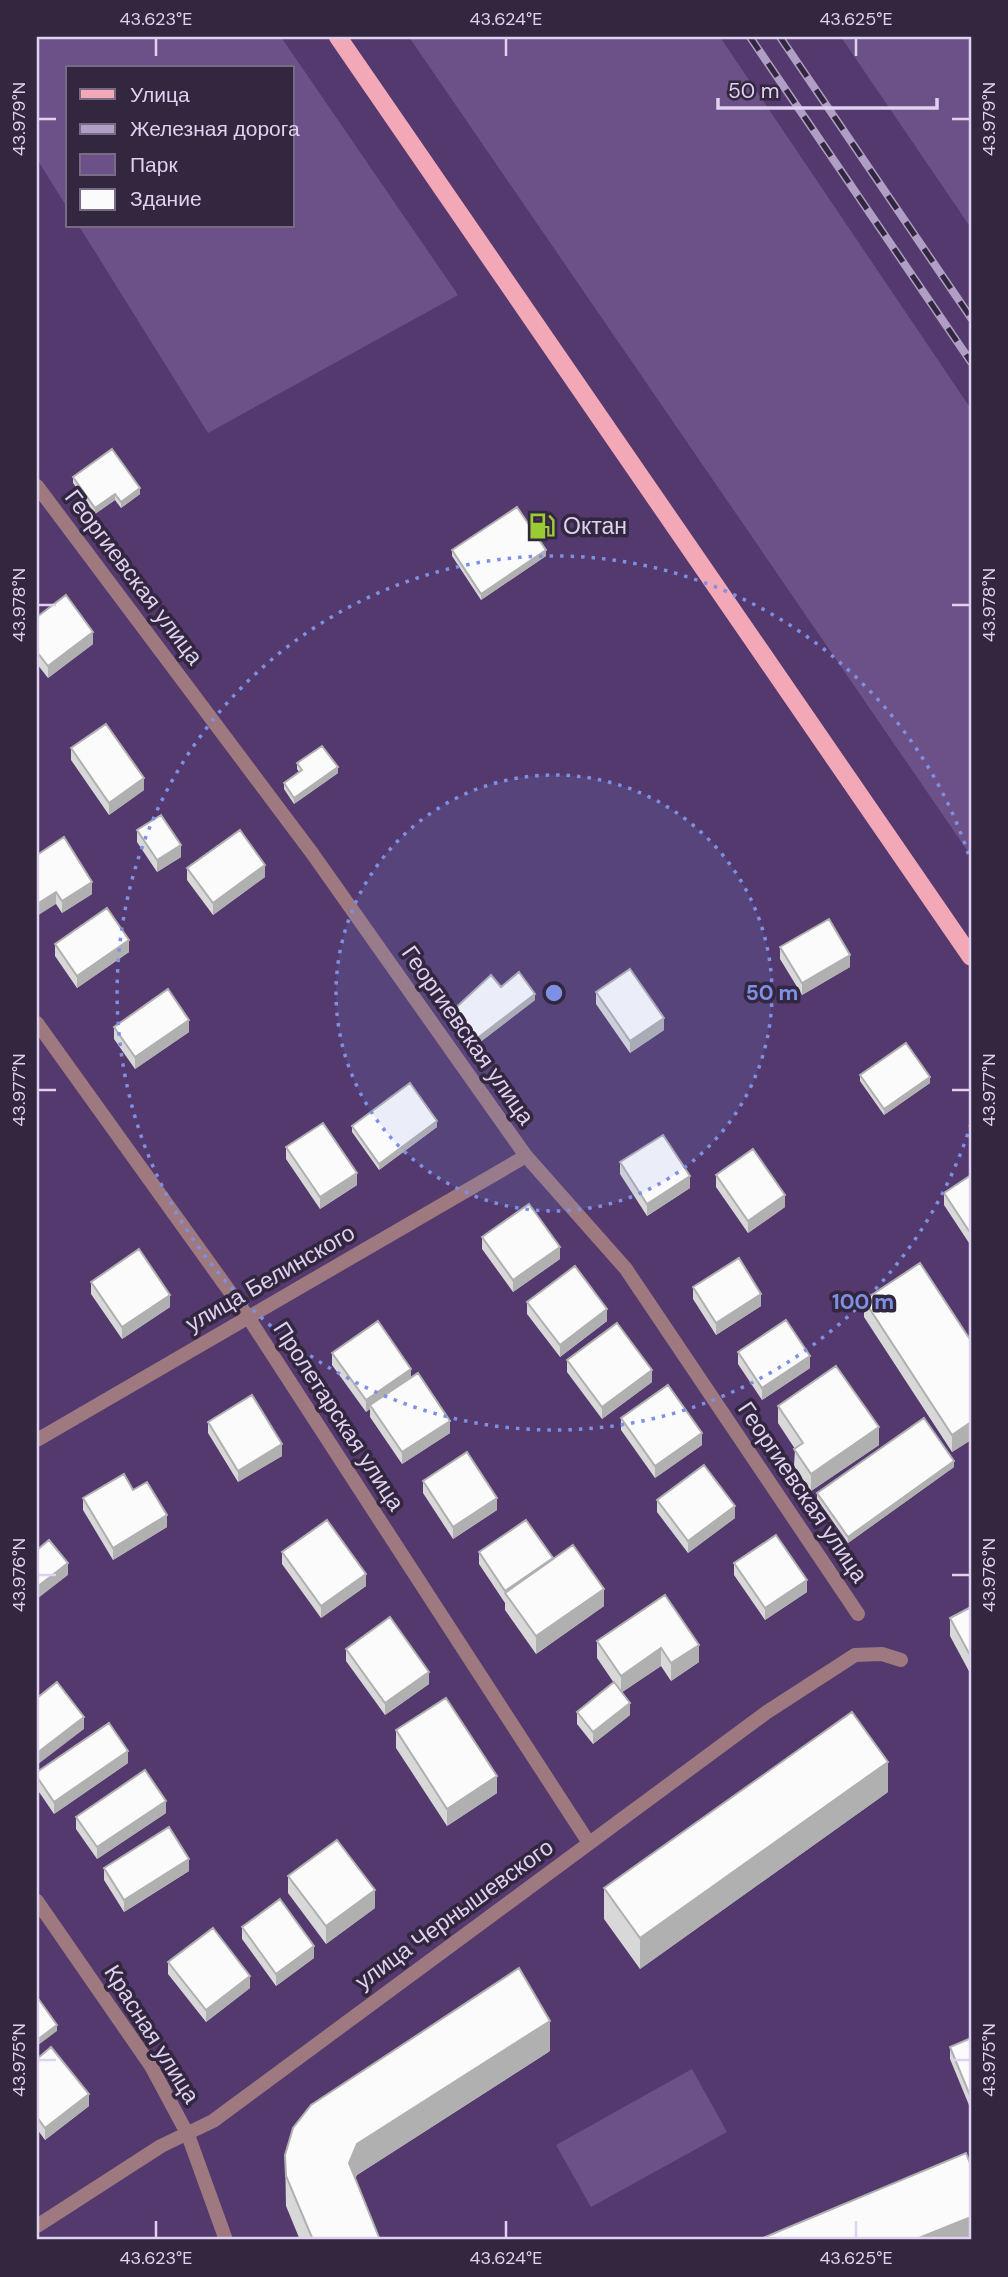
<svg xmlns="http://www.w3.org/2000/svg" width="1008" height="2277" font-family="'DM Sans',sans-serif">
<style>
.green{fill:#6c5189}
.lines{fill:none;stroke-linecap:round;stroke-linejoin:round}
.minor{stroke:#9e7980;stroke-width:14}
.tertiary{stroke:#9e7980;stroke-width:14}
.primary{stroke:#f3a8b7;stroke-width:18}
.rail-casing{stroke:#b09ec4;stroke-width:8}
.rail{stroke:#33273f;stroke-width:5;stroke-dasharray:16;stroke-linecap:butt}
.wall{fill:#d8d8d8}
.shaded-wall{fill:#b0b0b0}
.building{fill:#fbfbfb;stroke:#b0b0b0;stroke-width:2}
.ticks{fill:none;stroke:#dfd1f0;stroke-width:2.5}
.ring{fill:none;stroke:#7e90e4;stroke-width:3.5;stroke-dasharray:3.5 7}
.labels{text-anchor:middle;stroke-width:7;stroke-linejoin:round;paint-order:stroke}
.poi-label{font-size:23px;fill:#dfd1f0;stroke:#33273f;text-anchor:start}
.street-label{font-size:23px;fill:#dfd1f0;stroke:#33273f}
.centre{fill:#7e90e4;stroke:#33273f;stroke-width:3.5}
.ring-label{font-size:21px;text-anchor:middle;font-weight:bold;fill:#7e90e4;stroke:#33273f;stroke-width:7;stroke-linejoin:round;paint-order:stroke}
.neatline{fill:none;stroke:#dfd1f0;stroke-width:2.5}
.ticks-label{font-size:18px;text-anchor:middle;fill:#dfd1f0}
</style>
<rect width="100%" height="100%" fill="#53396d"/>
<path class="green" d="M37 37H281L458 295 208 433 79 226H292V68H68V209L37 159Z
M409 37H720L971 409V856Z
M841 37H971V228Z
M692 2069 727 2132 591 2207 556 2145Z"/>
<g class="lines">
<path class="minor" d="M37 486 312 853 526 1156 626 1269 858 1614
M37 1023 248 1317 589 1843
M37 1440 526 1156
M37 1901 151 2066 188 2135
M37 2226 161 2146 213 2121 767 1712 855 1655 882 1654 901 1660"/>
<path class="tertiary" d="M188 2135 226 2240"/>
<path class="primary" d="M338 37 971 957"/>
<g class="rail-casing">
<path id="rail" d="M750 37 971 362
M780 37 971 318"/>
</g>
<use href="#rail" class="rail"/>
</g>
<path class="wall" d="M73 477 140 494 121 508 115 500 95 514 73 483Z
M452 550 546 556 481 600 452 556Z
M37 617 93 644 48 678 37 664Z
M71 748 144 790 109 815 71 760Z
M297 763 338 773 294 804 284 789V783L299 772 297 769Z
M137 830 181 857 157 872 137 842Z
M37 855 92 894 62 913 56 904Z
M187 868 265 877 213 915 187 880Z
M55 944 129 952 77 988 55 956Z
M780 947 850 967 802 995 780 959Z
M501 987 535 1000 475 1046 450 1019V1013Z
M596 992 664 1030 630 1053 596 1004Z
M114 1027 189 1032 135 1069 114 1039Z
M860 1075 930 1083 884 1115 860 1081Z
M352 1126 437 1127 379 1170 352 1132Z
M286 1147 357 1185 320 1209 286 1159Z
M620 1162 690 1188 647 1216 620 1174Z
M716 1175 785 1207 748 1233 716 1187Z
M971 1175V1246L944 1205V1193Z
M482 1237 560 1259 513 1292 482 1249Z
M91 1282 170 1307 122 1339 91 1294Z
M693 1287 761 1306 716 1335 693 1299Z
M864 1300 971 1341V1440L952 1452 864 1317Z
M527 1302 607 1321 560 1357 527 1314Z
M738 1352 810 1368 762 1400 738 1364Z
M332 1353 411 1378 450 1433 402 1464 370 1417V1409L366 1412 332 1365Z
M567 1360 652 1382 602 1419 567 1372Z
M778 1406 879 1445 811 1491 794 1466 795 1449 778 1423Z
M621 1418 702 1445 655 1478 621 1430Z
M208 1422 282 1456 238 1482 208 1433Z
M954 1467 848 1543 817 1499V1493Z
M423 1481 497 1510 453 1539 423 1493Z
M133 1490 167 1527 113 1560 83 1510V1498Z
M657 1500 735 1518 688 1553 657 1512Z
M282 1552 366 1586 321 1618 282 1564Z
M479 1552 553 1558 604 1606 536 1654 505 1610V1603L479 1564Z
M734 1563 807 1592 765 1620 734 1575Z
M665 1595 699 1662 671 1681 661 1666 622 1692 630 1715 593 1744 577 1724V1712L614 1683 597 1658V1641Z
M971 1607V1675L950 1636V1618Z
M346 1649 429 1684 385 1715 346 1661Z
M396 1730 497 1793 447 1826 396 1748Z
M128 1763 54 1814 37 1789V1772Z
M888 1792 640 1969 604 1919V1888Z
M166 1813 97 1859 76 1829V1817Z
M104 1868 189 1871 124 1912 104 1880Z
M288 1876 375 1908 326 1944 288 1893Z
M242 1927 314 1958 276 1986 242 1939Z
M168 1962 250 1988 206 2022 168 1974Z
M971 2038V2110L950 2059V2047Z
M550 2051 357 2175 355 2178 380 2240H300L286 2206 285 2155Z
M37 2059 89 2106 45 2140 37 2129Z"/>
<path class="shaded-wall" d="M140 488V494L121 508V502Z
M115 494V500L95 514V508Z
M546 550V556L481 600V594Z
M93 632V644L48 678V666Z
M338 767V773L294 804V798Z
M144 778V790L109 815V803Z
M181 845V857L157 872V860Z
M265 865V877L213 915V903Z
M92 882V894L62 913V901Z
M56 892V904L37 916V904Z
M129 940V952L77 988V976Z
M850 955V967L802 995V983Z
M535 994V1000L475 1046V1040Z
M664 1018V1030L630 1053V1041Z
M189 1020V1032L135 1069V1057Z
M930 1077V1083L884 1115V1109Z
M437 1121V1127L379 1170V1164Z
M357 1173V1185L320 1209V1197Z
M690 1176V1188L647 1216V1204Z
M785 1195V1207L748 1233V1221Z
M560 1247V1259L513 1292V1280Z
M761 1294V1306L716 1335V1323Z
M170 1295V1307L122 1339V1327Z
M607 1309V1321L560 1357V1345Z
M810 1356V1368L762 1400V1388Z
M411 1369V1381L370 1405V1409L366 1412V1400Z
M652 1370V1382L602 1419V1407Z
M450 1421V1433L402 1464V1452Z
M971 1422V1440L952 1452V1435Z
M879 1427V1445L811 1491V1474Z
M702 1433V1445L655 1478V1466Z
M282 1444V1456L238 1482V1471Z
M954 1461V1467L848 1543V1537Z
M497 1498V1510L453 1539V1527Z
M735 1506V1518L688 1553V1541Z
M167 1515V1527L113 1560V1548Z
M68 1563V1575L37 1599V1587Z
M366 1574V1586L321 1618V1606Z
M807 1580V1592L765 1620V1608Z
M604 1589V1606L536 1654V1636Z
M699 1645V1662L671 1681V1663Z
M661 1648V1666L621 1693V1676Z
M38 1671V1683L37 1684V1672Z
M429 1672V1684L385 1715V1703Z
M630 1703V1715L593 1744V1732Z
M84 1717V1729L37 1765V1753Z
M128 1751V1763L54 1814V1802Z
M888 1762V1792L640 1969V1938Z
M497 1776V1793L447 1826V1809Z
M166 1801V1813L97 1859V1847Z
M189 1859V1871L124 1912V1900Z
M375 1890V1908L326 1944V1926Z
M314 1946V1958L276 1986V1974Z
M250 1976V1988L206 2022V2010Z
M550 2021V2051L357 2175 349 2193V2163L357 2144Z
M57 2025V2031L37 2046V2040Z
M89 2094V2106L45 2140V2128Z
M971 2217V2240H914Z"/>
<path class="building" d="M112 449 140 488 121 502 115 494 95 508 73 477Z
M517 507 546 550 481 594 452 550Z
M66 595 93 632 48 666 37 652V617Z
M106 724 144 778 109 803 71 748Z
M322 746 338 767 294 798 284 783 302 770 297 763Z
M161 815 181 845 157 860 137 830Z
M240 830 265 865 213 903 187 868Z
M64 837 92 882 62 901 56 892 37 904V855Z
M107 908 129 940 77 976 55 944Z
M829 919 850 955 802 983 780 947Z
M630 969 664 1018 630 1041 596 992Z
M519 972 535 994 475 1040 450 1013 491 975 501 987Z
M168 989 189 1020 135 1057 114 1027Z
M906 1043 930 1077 884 1109 860 1075Z
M410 1083 437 1121 379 1164 352 1126Z
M323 1123 357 1173 320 1197 286 1147Z
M663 1135 690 1176 647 1204 620 1162Z
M753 1149 785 1195 748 1221 716 1175Z
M971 1175V1234L944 1193Z
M529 1204 560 1247 513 1280 482 1237Z
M139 1249 170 1295 122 1327 91 1282Z
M739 1258 761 1294 716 1323 693 1287Z
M920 1263 971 1341V1422L952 1435 864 1300Z
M575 1266 607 1309 560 1345 527 1302Z
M786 1320 810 1356 762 1388 738 1352Z
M378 1321 411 1369 366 1400 332 1353Z
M617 1323 652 1370 602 1407 567 1360Z
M836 1366 879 1427 811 1474 794 1449 803 1443 778 1406Z
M418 1373 450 1421 402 1452 370 1405Z
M668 1385 702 1433 655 1466 621 1418Z
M252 1395 282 1444 238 1471 208 1422Z
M924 1418 954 1461 848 1537 817 1493Z
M467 1452 497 1498 453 1527 423 1481Z
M704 1465 735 1506 688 1541 657 1500Z
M124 1474 133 1490 147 1482 167 1515 113 1548 83 1498Z
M327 1520 366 1574 321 1606 282 1552Z
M526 1520 553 1558 505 1591 479 1552Z
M776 1535 807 1580 765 1608 734 1563Z
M49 1540 68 1563 37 1587V1550Z
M573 1545 604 1589 536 1636 505 1593Z
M665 1595 699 1645 671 1663 661 1648 621 1676 597 1641Z
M971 1607V1657L950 1618Z
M390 1617 429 1672 385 1703 346 1649Z
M57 1682 84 1717 37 1753V1698Z
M614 1682 630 1703 593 1732 577 1712Z
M446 1698 497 1776 447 1809 396 1730Z
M852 1712 888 1762 640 1938 604 1888Z
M109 1723 128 1751 54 1802 37 1777V1772Z
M145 1770 166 1801 97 1847 76 1817Z
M169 1827 189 1859 124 1900 104 1868Z
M337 1840 375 1890 326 1926 288 1876Z
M280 1899 314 1946 276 1974 242 1927Z
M213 1928 250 1976 206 2010 168 1962Z
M519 1968 550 2021 357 2144 349 2163 380 2240H313L286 2176 285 2155 293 2128 311 2105Z
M37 1997 57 2025 37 2040Z
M971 2038V2098L950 2047Z
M51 2047 89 2094 45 2128 37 2117V2059Z
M966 2153 971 2166V2217L914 2240H758Z"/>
<path class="ticks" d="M156 38V56M506 38V56M856 38V56M38 119H56M952 119H970M38 605H56M952 605H970M38 1090H56M952 1090H970M38 1575H56M952 1575H970M38 2060H56M952 2060H970M156 2221V2238M506 2221V2238M856 2221V2238"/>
<circle cx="554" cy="993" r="218" fill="#7e90e4" fill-opacity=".12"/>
<g class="ring">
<circle cx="554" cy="993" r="218"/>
<path d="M971 1124A437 437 0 1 1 971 862"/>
</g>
<defs>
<g id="fuel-bare" transform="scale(2.1)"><path d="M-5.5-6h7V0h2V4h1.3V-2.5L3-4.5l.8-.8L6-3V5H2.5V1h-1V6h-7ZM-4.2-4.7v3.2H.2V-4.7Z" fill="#9bcb32" stroke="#33273f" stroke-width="2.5" paint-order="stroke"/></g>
</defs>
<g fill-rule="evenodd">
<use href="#fuel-bare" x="542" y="526"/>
</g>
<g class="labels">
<g class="poi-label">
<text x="563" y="534">Октан</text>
</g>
<g class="street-label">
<text transform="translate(134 577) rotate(53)" y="8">Георгиевская улица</text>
<text transform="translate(468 1035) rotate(55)" y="8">Георгиевская улица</text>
<text transform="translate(270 1278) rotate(-30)" y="8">улица Белинского</text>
<text transform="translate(339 1416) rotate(57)" y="8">Пролетарская улица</text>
<text transform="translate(803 1492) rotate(56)" y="8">Георгиевская улица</text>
<text transform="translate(454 1914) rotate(-36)" y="8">улица Чернышевского</text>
<text transform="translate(152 2034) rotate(58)" y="8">Красная улица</text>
</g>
</g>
<circle cx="554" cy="993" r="10" class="centre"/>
<g class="ring-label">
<text x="772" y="1000">50 m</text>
<text x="863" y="1309">100 m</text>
</g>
<rect width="1008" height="2277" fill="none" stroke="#33273f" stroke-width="77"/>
<rect x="66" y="66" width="228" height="161" fill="#33273f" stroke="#786b86" stroke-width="2"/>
<rect x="80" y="89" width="35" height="10" fill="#f3a8b7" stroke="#786b86" stroke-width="2"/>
<text x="130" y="102" font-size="21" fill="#dfd1f0">Улица</text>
<rect x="80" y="124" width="35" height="10" fill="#b09ec4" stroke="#786b86" stroke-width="2"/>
<text x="130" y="136" font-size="21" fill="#dfd1f0">Железная дорога</text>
<rect x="80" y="154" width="35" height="21" fill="#6c5189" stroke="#786b86" stroke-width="2"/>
<text x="130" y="172" font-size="21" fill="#dfd1f0">Парк</text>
<rect x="80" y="189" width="35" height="21" fill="#fbfbfb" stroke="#786b86" stroke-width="2"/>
<text x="130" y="206" font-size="21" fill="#dfd1f0">Здание</text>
<path d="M718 98v10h219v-10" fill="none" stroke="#dfd1f0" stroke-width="3.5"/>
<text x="728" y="98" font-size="21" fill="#dfd1f0" stroke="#33273f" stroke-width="5" paint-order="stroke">50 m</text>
<rect x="38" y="38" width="932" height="2200" class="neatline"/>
<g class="ticks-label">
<text x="156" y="25">43.623°E</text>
<text x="506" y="25">43.624°E</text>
<text x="856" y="25">43.625°E</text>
<text transform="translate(19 119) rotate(-90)" y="6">43.979°N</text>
<text transform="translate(989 119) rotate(-90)" y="6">43.979°N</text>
<text transform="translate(19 605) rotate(-90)" y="6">43.978°N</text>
<text transform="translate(989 605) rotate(-90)" y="6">43.978°N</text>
<text transform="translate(19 1090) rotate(-90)" y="6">43.977°N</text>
<text transform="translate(989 1090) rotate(-90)" y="6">43.977°N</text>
<text transform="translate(19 1575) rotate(-90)" y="6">43.976°N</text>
<text transform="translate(989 1575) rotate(-90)" y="6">43.976°N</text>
<text transform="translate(19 2060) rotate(-90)" y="6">43.975°N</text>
<text transform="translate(989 2060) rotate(-90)" y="6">43.975°N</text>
<text x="156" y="2264">43.623°E</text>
<text x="506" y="2264">43.624°E</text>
<text x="856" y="2264">43.625°E</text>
</g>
</svg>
